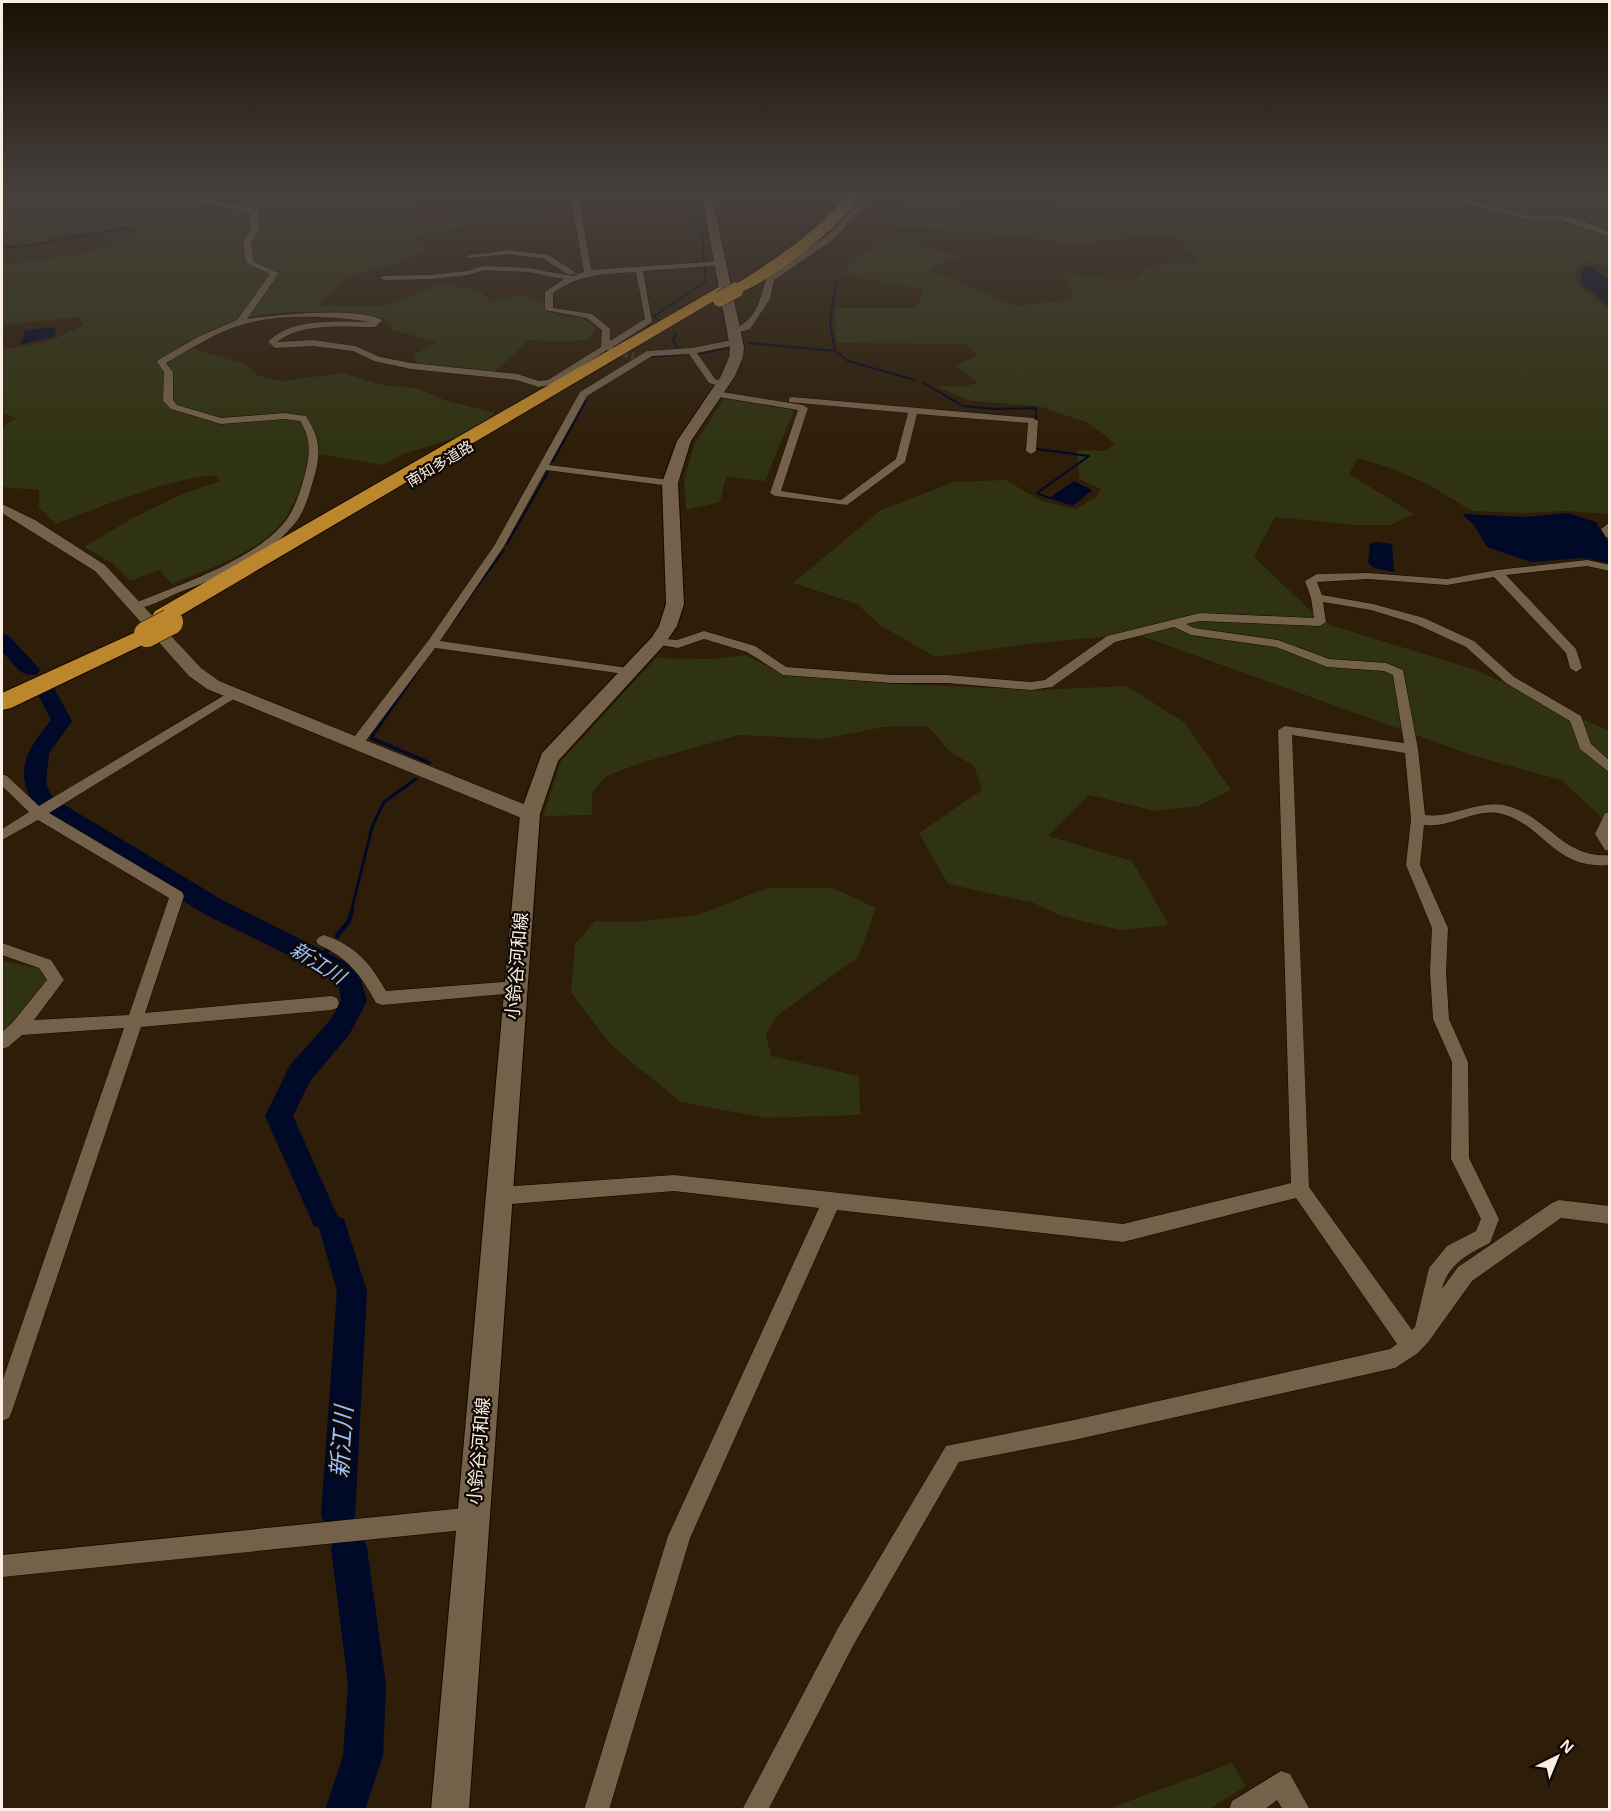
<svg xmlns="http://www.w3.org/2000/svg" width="1611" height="1811" font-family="Helvetica,'Noto Sans JP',sans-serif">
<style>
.green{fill:#303311}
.water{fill:#000928}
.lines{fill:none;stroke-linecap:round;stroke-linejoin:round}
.stream-far2{stroke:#000928;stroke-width:2}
.stream-far1{stroke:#000928;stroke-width:3}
.stream{stroke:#000928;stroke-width:4.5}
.river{fill:#000928;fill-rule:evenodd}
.minor-tunnel{stroke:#4c3c29;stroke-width:8;stroke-dasharray:8 4;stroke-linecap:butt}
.minor-casing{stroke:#150700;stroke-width:1}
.tertiary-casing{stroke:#150700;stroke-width:1}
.secondary-casing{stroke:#150700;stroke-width:2}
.motorway-casing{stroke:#150700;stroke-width:2}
.minor{fill:#74614a;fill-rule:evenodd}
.tertiary{fill:#74614a;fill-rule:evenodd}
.secondary{fill:#74614a;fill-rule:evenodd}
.motorway{fill:#bc862c;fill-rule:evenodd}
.motorway-bridge-far1-casing{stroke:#150700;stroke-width:16;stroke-linecap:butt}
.motorway-bridge-casing{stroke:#150700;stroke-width:27;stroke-linecap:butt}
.motorway-bridge-far1{stroke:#bc862c;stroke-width:15}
.motorway-bridge{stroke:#bc862c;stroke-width:26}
.labels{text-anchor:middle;stroke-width:4.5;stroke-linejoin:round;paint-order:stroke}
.far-street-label{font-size:15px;fill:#f9eee1;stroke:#100903}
.street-label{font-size:18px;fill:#f9eee1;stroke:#100903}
.water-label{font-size:20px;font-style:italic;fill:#99bffc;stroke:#100903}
.near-water-label{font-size:24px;font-style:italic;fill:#99bffc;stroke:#100903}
</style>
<rect width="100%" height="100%" fill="#2e1d08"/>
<path class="green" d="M2 192H491C461 202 431 202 402 212L426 228 484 216 495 219 531 208 540 209 493 225 478 224 413 236 425 252 389 266 346 277 319 305H386L442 284 476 289 492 301 518 295 543 302 546 311 561 316 581 317 596 328 589 339 561 342 529 340 494 372 417 364 414 355 436 342 393 330 385 318C341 313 274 306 232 322 215 328 198 337 181 345L247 365 258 376 282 381 343 373 382 385 417 388 447 401 495 413 464 435 400 455 383 465 312 453C305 475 298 497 286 517 264 551 208 569 172 584L159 570 130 581 112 563 84 547 133 518 182 494 220 481 214 475C162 481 105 505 56 524L39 508V490L2 487V427L16 418 2 413V350L48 342 84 325 78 317 2 325V266L68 256 119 244 138 229 126 226 98 233 69 234 19 246 2 244Z
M1152 192H1609V269L1600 264 1580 262 1576 269V284L1609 309V514L1565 511 1525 513 1472 511 1431 486 1394 469 1358 458 1349 474 1414 514 1390 525H1354L1275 517 1254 557 1311 611 1330 625 1476 670 1609 731V828L1596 812 1561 780 1474 756 1136 634 1036 643 935 657 880 625 857 604 793 583 881 510 954 482 1006 480 1041 501 1076 509 1095 498 1101 489 1079 479 1077 450 1105 451 1115 444 1089 423 1038 406 971 401 936 386 962 387 978 383 956 366 978 355 966 344 836 343 835 308H917L924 289 838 274 885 239 962 255 928 269 1018 306 1074 299 1064 274 1133 281C1154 258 1172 264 1199 262L1177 238 1145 236 1072 245 1021 236 892 226 880 217 902 199 1034 204 1101 194H1149Z
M724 399 794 410 765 481 726 477 720 502 686 510 684 478 695 443Z
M746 655 784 675 899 684 1035 690 1127 686 1185 723 1231 790 1198 806 1155 811 1089 795 1048 836 1132 861 1169 925 1120 930 1061 916 1034 903 948 884 919 833 982 790 974 766 949 751 928 726 883 727 823 739 739 735 644 762 606 776 592 793V815L543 816 561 761 656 658 713 659Z
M767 888H833L876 908 858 957 778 1015 766 1034 771 1056 859 1076 860 1115 765 1118 681 1102 613 1047 571 993 575 944 595 921 635 922 698 915Z
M2 961 38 968 47 981 2 1033Z
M1232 1763 1246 1786 1210 1809H1108Z"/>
<path class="water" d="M1585 266 1597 269 1600 274 1609 279V306L1581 283V269Z
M52 327 56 330 55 336 21 345 20 341 25 335 22 331Z
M1074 481 1092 490 1073 506 1049 498Z
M1568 513 1596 522 1609 544V563L1584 558 1531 562 1487 547 1474 525 1462 514 1525 517Z
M1376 542 1392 544 1394 572 1374 568 1368 563 1370 544Z"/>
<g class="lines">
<path class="stream-far2" d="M677 192 702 231 704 263
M2 247 28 246 125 228
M660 321 654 316 705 282V268
M674 333 676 335 673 341 678 349
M748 343 835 351 830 324 836 282
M835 351 848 361 914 380
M698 354 727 348
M649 357 691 354
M924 383 963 406 993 409 1036 408V424
M1036 447V449L1089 456 1037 493 1049 498
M552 462 586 401
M507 544 548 472
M462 608 504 550"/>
<path class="stream-far1" d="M455 618 463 607
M419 669 371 738 430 763
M351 912 372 827 384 802 416 779"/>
<path class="stream" d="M337 936 349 921 352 910
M320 959 328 949"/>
<path class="river" d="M2 634 9 636 37 666 40 670 37 674C21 679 12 662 2 651Z
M47 687 54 688 72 721 49 753 46 784 55 802 63 804 224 901 346 962 360 976 367 1001 349 1035 310 1081 293 1116 338 1217 344 1219 367 1291 355 1515 350 1527 338 1532 326 1527 321 1515 337 1291 319 1228 314 1226 265 1116 290 1065 331 1019 341 1001 339 987 328 976 311 966 206 915 47 816 44 811 36 809C13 769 26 752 51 720L37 693 40 688Z
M349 1530 362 1535 367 1548 386 1685 383 1756 365 1810H325L343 1756 348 1685 331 1548 336 1535Z"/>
<path class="minor-tunnel" d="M609 348 634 356"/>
<g class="minor-casing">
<path id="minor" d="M165 192H176L258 210 259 231 251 242 254 262 279 273 247 319C274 315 360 306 382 320L375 327C346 327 301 322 277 342L313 340 355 346 380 357 411 363 517 374 539 381 548 380 601 347 602 330 587 318 545 310V292L564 279 528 272 484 270 468 275 431 279 384 280 380 278 384 276 431 275 467 271 483 266 528 268 573 276 584 272 571 197 575 195 579 197 591 270 722 261 726 263 722 265 643 271 652 322 613 347 612 350H607L554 384 539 387 516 380 411 369 374 361 353 351 313 346 275 348 268 342C291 317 340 322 371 322 332 316 279 313 241 325 215 333 190 349 166 363L173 372V400L177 405 221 418 284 413 306 416C321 439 321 455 313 481 309 495 305 510 296 522 267 559 217 578 175 594 163 600 150 606 137 609L131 606 133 604C178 585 262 558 289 516 296 505 300 491 304 478 310 456 312 440 300 421L284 419 221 424 171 409 163 401 164 372 157 362 158 360 198 337 237 320 270 274 246 263 243 242 251 231 250 212 202 203ZM636 272 645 319 610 341V329L592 314 553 308V293C578 274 606 274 636 272Z
M869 192H876L834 239 774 280 770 299 750 329 732 334V330C758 320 759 300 767 277L828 235Z
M1419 192 1444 193 1524 215 1561 216 1584 221 1610 232V237L1561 220 1524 219Z
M509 250 549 255 576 273 569 275 544 259 509 254 468 258 464 256Z
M737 339 741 342 740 344 697 353 715 379 724 383V387L709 383 689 354 652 356 587 396 549 465 670 480 675 483 670 486 546 470 504 546 440 641 628 668 634 672 632 675 435 648 361 747H351L349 744 351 741 428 641 494 546 580 392 647 351 692 348Z
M722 392 803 405 808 408 781 491 841 500 896 459 908 413 789 402V398L792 397 1033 418 1038 421 1036 451 1031 454 1026 451 1028 423 917 414 905 462 847 505 775 496 770 493 798 410 719 397V393Z
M1610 522V538L1606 537 1601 529Z
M1587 560 1610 565V571L1587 566 1506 575 1576 649 1582 668 1576 672 1570 668 1566 653 1494 577 1447 585 1368 579 1317 582 1322 595 1373 604 1424 618 1474 641 1514 677 1581 716 1591 744 1610 761V773L1580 749 1570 721 1506 683 1466 647 1416 624 1371 610 1323 602 1326 622 1320 626 1200 621 1186 624 1194 628 1278 640 1329 659 1386 663 1403 670 1418 749 1425 815C1455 819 1481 797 1511 807 1549 819 1565 859 1610 855V865C1554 870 1544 825 1502 814 1476 807 1451 829 1424 825L1420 865 1448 928 1446 972 1449 1019 1468 1062 1469 1158 1499 1219 1490 1243C1468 1254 1448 1264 1442 1289L1458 1267 1552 1203 1559 1200 1610 1206V1224L1561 1218 1472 1281 1429 1341 1418 1353 1395 1368 1074 1440 959 1462 854 1644 768 1810H742L838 1628 946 1446 1074 1420 1390 1349 1397 1344 1296 1198 1123 1242 837 1210 690 1538 609 1810H584L668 1536 819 1208 674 1191 500 1205 494 1202 491 1196 494 1190 500 1187 674 1175 1123 1224 1291 1183 1278 730 1285 726 1404 743 1393 675 1384 671 1327 667 1276 647 1191 635 1174 627 1115 642 1052 687 1031 690 947 683H892L783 675 747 652 704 639 678 648 654 644V638L677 640 704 631 755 646 786 667 892 675H947L1031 682 1045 680 1107 636 1200 613 1314 618 1311 598 1305 581 1317 574 1368 573 1447 579 1497 570ZM1292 735 1405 753 1411 819 1406 865 1432 928 1430 972 1433 1019 1452 1062 1451 1159 1481 1219 1476 1231 1447 1246 1429 1268 1415 1327 1412 1330 1309 1187Z
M233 690 237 691 239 694 237 697 49 813 182 892 184 896 145 1013 331 996 337 998 339 1003 337 1008 331 1010 141 1027 12 1411 9 1418 2 1421V1382L124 1028 22 1035 8 1047 2 1049V1032L12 1023 47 980 39 968 2 955V943L51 960 64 980 34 1020 129 1015 169 898 38 820 2 840V829L29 812 2 786V774L7 776 39 806Z
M1610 812V851L1605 850 1595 834 1605 813Z
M324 935C355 945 371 964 386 991L515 981 521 982 523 987 521 992 515 993 382 1005 376 1003C362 976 347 957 319 945L316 941 319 937Z
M474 1507 482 1510 485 1518 482 1526 474 1529 2 1577V1555Z
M1281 1771 1290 1774 1310 1810H1283L1277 1800 1264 1810H1229L1232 1801Z"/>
</g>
<g class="tertiary-casing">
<path id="tertiary" d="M2 504 35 520 105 565 201 668 219 681 536 809 539 814 536 819 530 820 524 819 207 689 189 676 95 571 2 513Z"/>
</g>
<g class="secondary-casing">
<path id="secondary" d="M701 192H711L744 347 743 357 735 376 691 441 678 483 684 604 677 626 664 645 558 761 540 814 469 1810H431L520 814 542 753 652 637 659 626 666 604 662 483 677 441 721 376 729 357 730 347Z"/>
</g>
<g class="motorway-casing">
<path id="motorway" d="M849 192H863C854 204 846 215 835 225 821 240 749 298 731 293L728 290 731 287C774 260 817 233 849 192Z
M719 287 724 289 727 292 724 295 171 621 163 623 155 621 152 616 155 611Z
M147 627 155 629 158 634 155 639 11 708 2 710V693Z"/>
</g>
<use href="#minor" class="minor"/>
<use href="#tertiary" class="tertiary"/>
<use href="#secondary" class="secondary"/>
<use href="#motorway" class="motorway"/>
<g class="motorway-bridge-far1-casing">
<path id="motorway-bridge-far1" d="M720 299 736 290"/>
</g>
<g class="motorway-bridge-casing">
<path id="motorway-bridge" d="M147 634 170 622"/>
</g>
<use href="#motorway-bridge-far1" class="motorway-bridge-far1"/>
<use href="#motorway-bridge" class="motorway-bridge"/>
</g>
<linearGradient id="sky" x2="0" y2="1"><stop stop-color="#191004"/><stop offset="0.43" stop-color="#46403d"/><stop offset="1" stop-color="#46403d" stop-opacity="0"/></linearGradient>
<rect width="1611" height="446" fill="url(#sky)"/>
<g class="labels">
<g class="far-street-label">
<text transform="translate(440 464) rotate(-31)" y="5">南知多道路</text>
</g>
<g class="street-label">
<text transform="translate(517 966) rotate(-85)" y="6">小鈴谷河和線</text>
<text transform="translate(479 1451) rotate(-85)" y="6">小鈴谷河和線</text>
</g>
<g class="water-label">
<text transform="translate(318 963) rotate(32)" y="7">新江川</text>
</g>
<g class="near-water-label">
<text transform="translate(342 1442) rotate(-86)" y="8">新江川</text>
</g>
</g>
<rect width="1611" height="1811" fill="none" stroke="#f9eee1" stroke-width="6"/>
<g transform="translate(1557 1757) rotate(43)" stroke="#100903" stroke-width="4.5" paint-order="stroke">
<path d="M0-4.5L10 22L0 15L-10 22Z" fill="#f9eee1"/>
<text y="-9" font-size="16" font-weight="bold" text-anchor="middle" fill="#f9eee1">N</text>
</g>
</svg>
